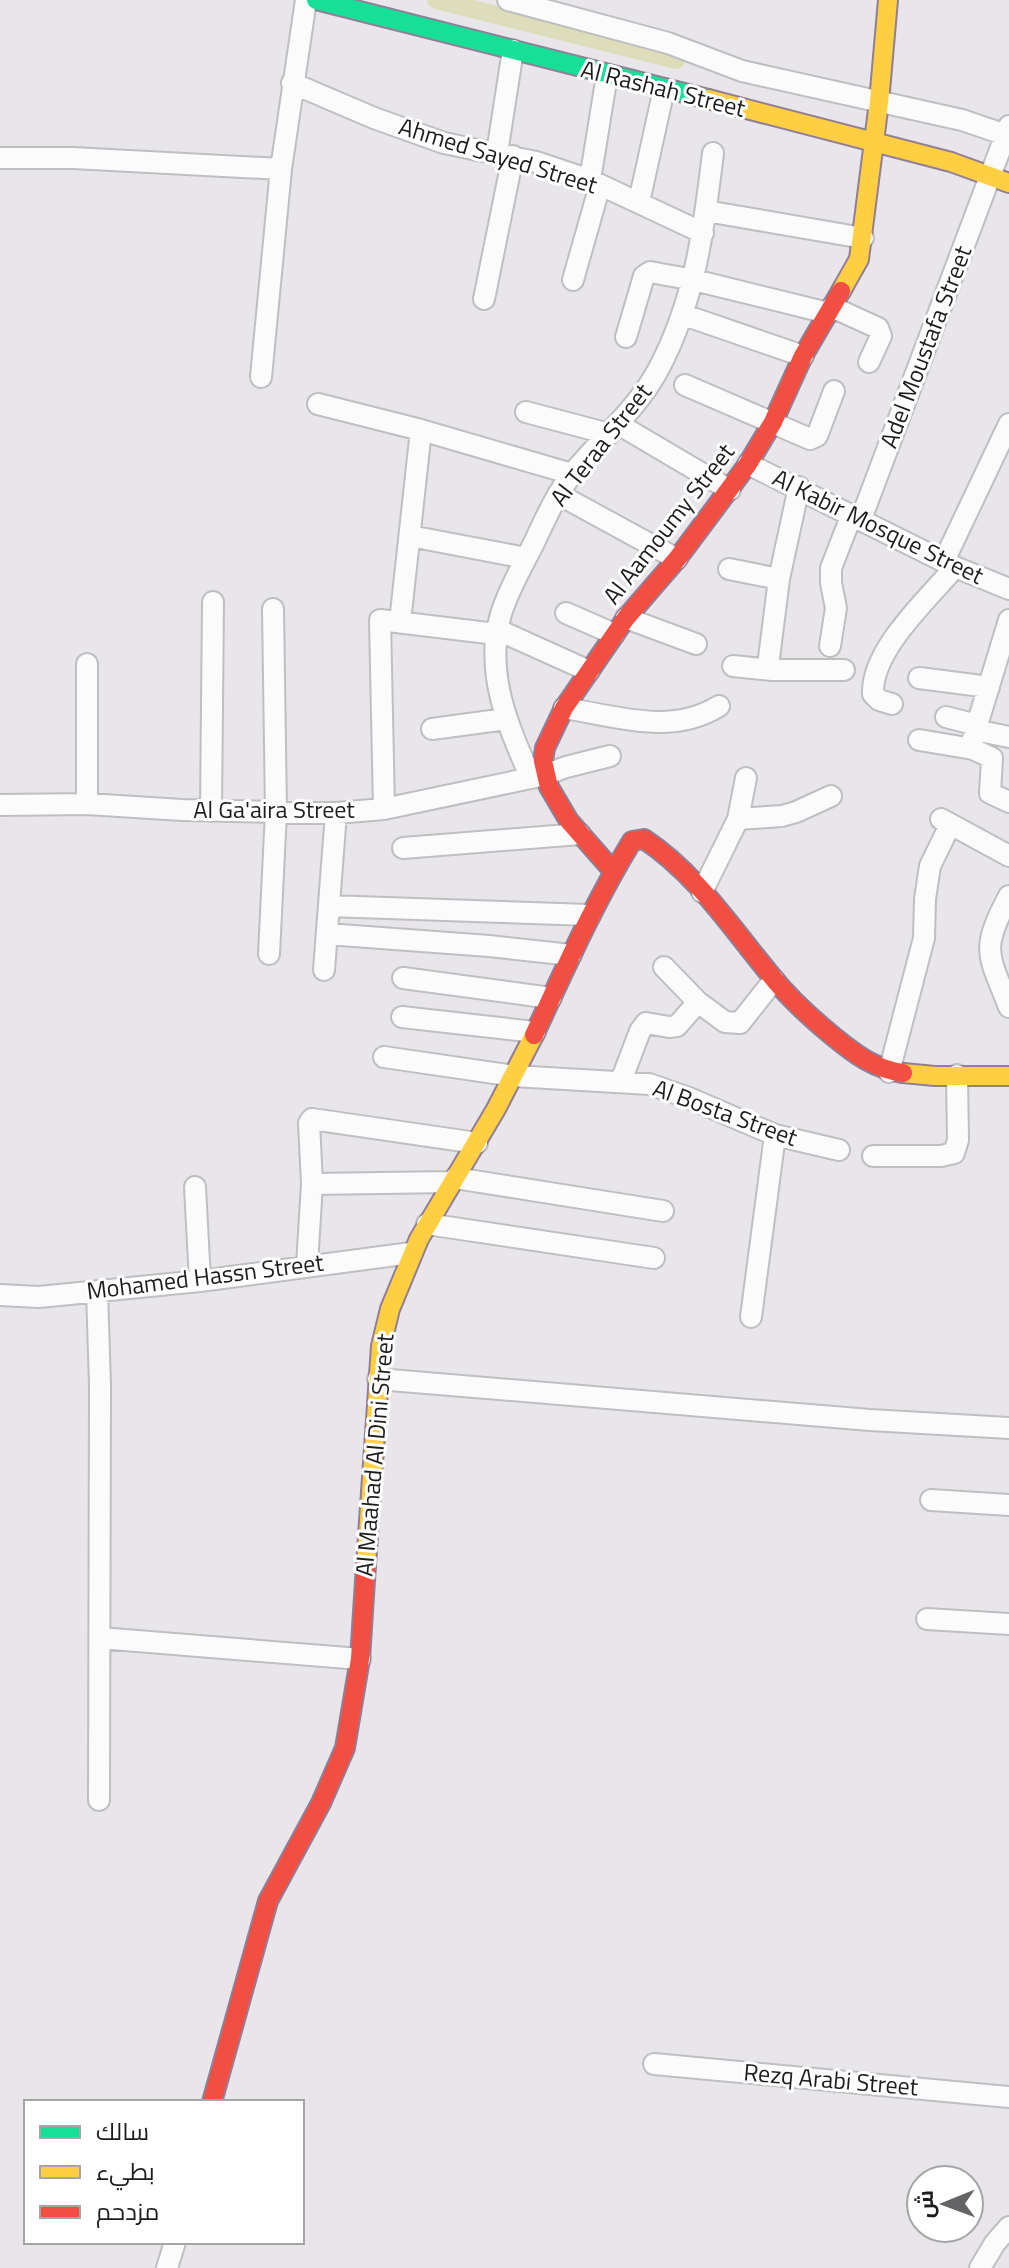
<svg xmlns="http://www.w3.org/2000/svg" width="1009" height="2268" font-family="'Titillium Web',Cairo,sans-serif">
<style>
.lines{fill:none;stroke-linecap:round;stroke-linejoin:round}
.canal{stroke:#dddeb9;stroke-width:18}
.street-casing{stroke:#bfbec1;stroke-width:24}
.fast-casing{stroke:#927e95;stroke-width:22}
.slow-casing{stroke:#927e95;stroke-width:22}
.jam-casing{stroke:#927e95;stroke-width:22}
.street{stroke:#fcfbfc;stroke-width:20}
.fast{stroke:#16e098;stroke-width:18}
.slow{stroke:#ffcf43;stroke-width:18}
.jam{stroke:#f24e42;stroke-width:18}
.labels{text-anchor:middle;stroke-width:6;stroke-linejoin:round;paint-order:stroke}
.street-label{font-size:24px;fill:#1d1d1d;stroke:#fff}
</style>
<rect width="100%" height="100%" fill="#e8e6eb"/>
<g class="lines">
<path class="canal" d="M436 0 676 60"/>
<g class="street-casing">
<path id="street" d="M508 0 668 43 742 71 962 120 1009 136
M292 83 374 118 444 143 536 162 590 180 703 233
M497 153 513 50
M0 158H73L281 169
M590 180 607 75
M639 202 664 89
M706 211 863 238
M573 280 600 185
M484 299 513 156
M832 307 878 328 881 336 869 362
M684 315 803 356
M626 337 644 276 650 272 694 280 828 313
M261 377 281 169 306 0
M685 385 810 439 817 436 834 391
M318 404 421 430 572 474
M526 412 609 434
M618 424 730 490
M748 464 955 567 1009 589
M799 487 779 579 768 666 775 670H844
M558 494 677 559
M861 519 1009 126
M410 536 526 558
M944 561 1009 424
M729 569 779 579
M566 613 614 634
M626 618 696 644
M1009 620 971 745 973 749 992 758 990 793 1009 802
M400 622 421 430
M498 630 589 671
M830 646 836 608 831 583V568L852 514
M733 666 772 670
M919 678 989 687
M892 704 879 700 873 694C871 650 928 599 955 567
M564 708C616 716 671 736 719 706
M946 717 977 725
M432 729 506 719
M975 730 1009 737
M919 740 973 749
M531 778C508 726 484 672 501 614 508 591 521 568 532 547 544 522 555 495 573 473 601 439 637 409 658 370 695 301 704 229 713 153
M87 804V664
M0 805 87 804 182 810 336 813 384 809 545 775 566 767 610 756
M384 809 380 620 496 634
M211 811 213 602
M738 819 746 778
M941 819 1009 856
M403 848 580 834
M702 892 738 819 782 816 796 812 831 796
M1009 896C980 951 988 953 1009 1007
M329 906 590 915
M327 934 489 946 571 955
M269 954 276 812 273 609
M664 967 698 1002
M324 970 336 813
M403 978 551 998
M402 1017 535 1032
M384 1057 514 1076 649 1084 689 1098 775 1135 839 1150
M889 1072 924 938 925 899 930 866 950 825
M621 1081 640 1031 646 1023 669 1027 677 1026 698 1002 725 1022 740 1023 774 980
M873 1156H941L954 1153 958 1140 957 1075
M455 1178 663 1211
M312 1184 452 1182
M195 1187 200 1281
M427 1224 654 1258
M307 1265 312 1184 309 1123 312 1119 477 1143
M97 1291 100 1385 99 1800
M0 1295 39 1297 200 1281 411 1253
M751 1317 775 1135
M378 1379 870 1420 1009 1428
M931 1500 1009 1505
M927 1619 1009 1624
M100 1638 360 1659
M654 2064 1009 2097
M167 2268 175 2242
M980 2268 995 2243 1009 2227"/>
</g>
<g class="fast-casing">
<path id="fast" d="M316 0 708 99"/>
</g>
<g class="slow-casing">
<path id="slow" d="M708 99 951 162 1009 183
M841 291 859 259 879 102 888 0
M903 1073 935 1076H1009
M366 1565 381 1346 390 1309 419 1239 496 1109 534 1035"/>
</g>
<g class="jam-casing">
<path id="jam" d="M613 871 569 821 549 787 543 761 545 748 564 708 626 618 677 559 748 464 773 422 803 356 841 291
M534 1035C565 969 594 903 632 841L644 839C698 875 732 929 773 978 791 1000 812 1019 834 1037 856 1055 875 1069 903 1073
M212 2102 268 1901 321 1803 345 1748 360 1659 366 1565"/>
</g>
<use href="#street" class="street"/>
<use href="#fast" class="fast"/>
<use href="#slow" class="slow"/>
<use href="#jam" class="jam"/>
</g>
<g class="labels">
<g class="street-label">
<text transform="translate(663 89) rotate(14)" y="8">Al Rashah Street</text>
<text transform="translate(498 156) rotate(17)" y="8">Ahmed Sayed Street</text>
<text transform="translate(926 347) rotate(-69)" y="8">Adel Moustafa Street</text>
<text transform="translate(601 445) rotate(-52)" y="8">Al Teraa Street</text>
<text transform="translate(669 524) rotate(-52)" y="8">Al Aamoumy Street</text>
<text transform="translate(878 527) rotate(26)" y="8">Al Kabir Mosque Street</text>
<text x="274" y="818">Al Ga'aira Street</text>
<text transform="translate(725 1113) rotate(20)" y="8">Al Bosta Street</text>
<text transform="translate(205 1277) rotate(-7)" y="8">Mohamed Hassn Street</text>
<text transform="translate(375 1455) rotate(-85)" y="8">Al Maahad Al Dini Street</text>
<text transform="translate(831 2080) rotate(5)" y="8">Rezq Arabi Street</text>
</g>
</g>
<rect x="24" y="2100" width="280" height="144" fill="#ffffff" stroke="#a5a5a5" stroke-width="2"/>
<rect x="40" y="2126" width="40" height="12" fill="#16e098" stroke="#a5a5a5" stroke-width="2"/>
<text x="96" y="2140" font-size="24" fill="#1d1d1d">سالك</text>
<rect x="40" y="2166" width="40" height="12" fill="#ffcf43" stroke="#a5a5a5" stroke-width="2"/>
<text x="96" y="2180" font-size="24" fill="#1d1d1d">بطيء</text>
<rect x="40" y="2206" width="40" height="12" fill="#f24e42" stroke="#a5a5a5" stroke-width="2"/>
<text x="96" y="2220" font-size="24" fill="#1d1d1d">مزدحم</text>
<g transform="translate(945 2204) rotate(269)"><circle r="38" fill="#ffffff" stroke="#a5a5a5" stroke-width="2"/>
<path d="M0-6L14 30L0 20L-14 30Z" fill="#646365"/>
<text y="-12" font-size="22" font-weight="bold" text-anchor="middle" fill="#1d1d1d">ش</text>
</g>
</svg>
